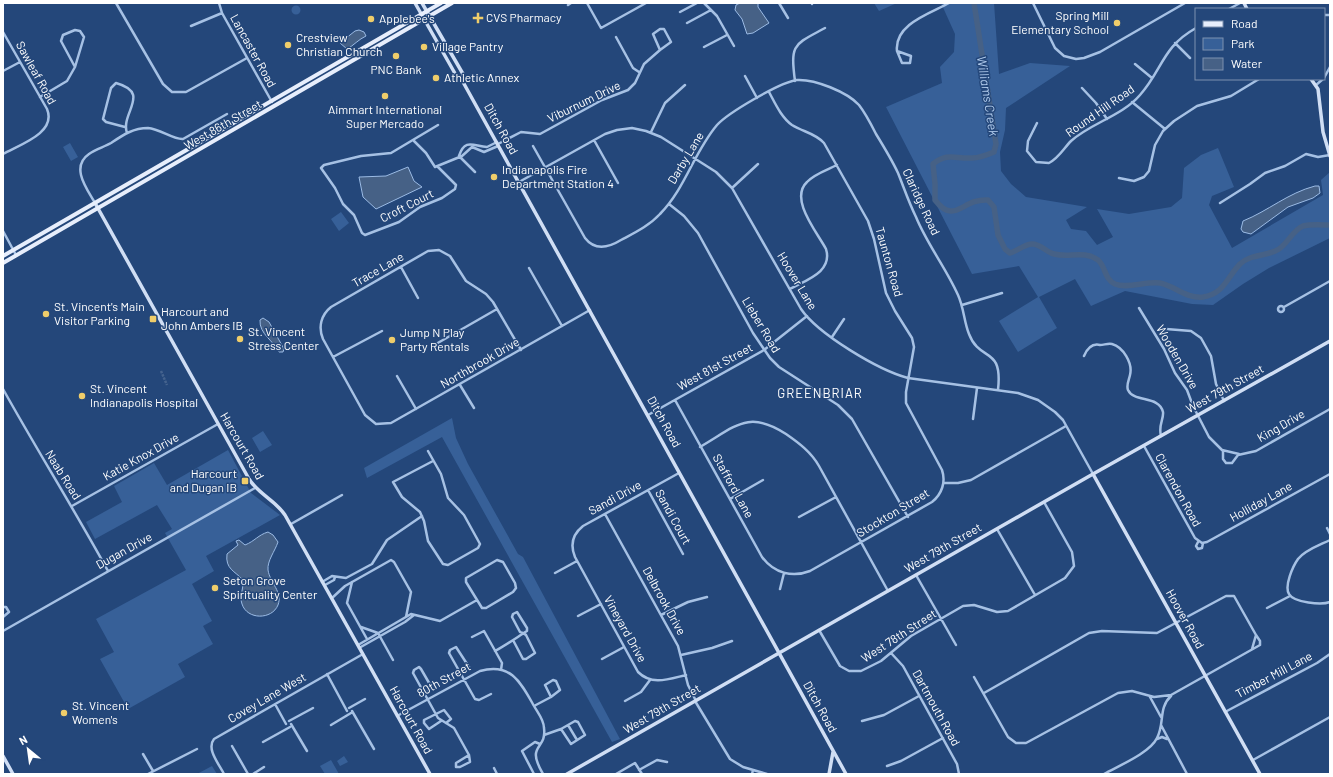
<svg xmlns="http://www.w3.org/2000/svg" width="1333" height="777" font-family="Barlow,sans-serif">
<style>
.green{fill:#376098}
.water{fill:#466186;stroke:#9bbbe5}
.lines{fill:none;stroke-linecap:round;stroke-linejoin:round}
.river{stroke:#466186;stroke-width:5.5}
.street-tunnel{stroke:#45638e;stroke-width:2.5;stroke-dasharray:2.5 1;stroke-linecap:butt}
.street{stroke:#a6c1e4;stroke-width:2.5}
.secondary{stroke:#d0def4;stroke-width:3.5}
.primary{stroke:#e7eefc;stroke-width:4}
.poi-dot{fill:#efcd6a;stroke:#24477a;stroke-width:1.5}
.labels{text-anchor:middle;stroke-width:3;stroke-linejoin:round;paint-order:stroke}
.poi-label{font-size:12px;fill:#fff;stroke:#24477a;text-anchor:start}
.street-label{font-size:12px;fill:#fff;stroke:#24477a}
.water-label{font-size:13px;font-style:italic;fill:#b1cbec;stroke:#24477a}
.neighbourhood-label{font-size:13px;letter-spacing:1px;fill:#fff;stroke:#24477a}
</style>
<rect width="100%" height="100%" fill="#24477a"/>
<path class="green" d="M874 3H897L879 11Z
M941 3H994L999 74 1030 63 1070 66 1006 108 1005 130 1000 152 1001 171 1011 184 1026 197 1087 207 1066 220 1071 229 1086 231 1097 245 1113 237 1097 209 1129 214 1171 207 1182 198 1184 168 1201 155 1218 148 1234 187 1212 196 1209 205 1232 248 1323 195 1321 180 1330 172V238L1269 268 1243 284 1213 305 1192 304 1125 291 1091 306 1075 279 1039 297 1057 328 1018 352 999 321 1038 297 1019 266 972 274 886 107 942 83 940 67 954 52 955 34Z
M291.5 10a4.5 4.5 0 1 1 9 0a4.5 4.5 0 1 1-9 0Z
M70 143 78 157 71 161 63 147Z
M341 212 349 223 339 231 331 219Z
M452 418 456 438 468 464 518 554 523 557 620 739 612 742 442 437 367 478 364 468Z
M263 431 272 445 260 452 252 438Z
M228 450 251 493 280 515 206 556 214 571 192 584 212 621 203 626 213 644 178 664 185 677 128 709 100 659 114 652 96 619 186 570 165 533 172 529 157 505 95 539 86 522 122 502 114 486 154 463 167 485Z
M344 756 348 762 340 766 337 761Z
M331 760 339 774H325L320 766Z
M212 766 217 774H197Z"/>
<path class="water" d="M740 3H758V7L769 23 753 33 747 34 742 19 735 10 736 5Z
M359 30 364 32 366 36C359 39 353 46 347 49L340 43 355 31Z
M408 167 414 181 422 187 376 209 363 197 359 177 386 176Z
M1315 186H1319L1320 193 1313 198 1288 207 1251 234 1243 232 1241 229 1243 221C1268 211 1288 193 1315 186Z
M263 318 269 322 284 349 283 352H279C274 341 259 334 260 320Z
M268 532 273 535 278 542C275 551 267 561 268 570 270 583 283 592 278 605 272 620 247 620 242 604 239 596 244 588 243 580 235 571 225 569 227 554L238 545 236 541 239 540 245 545C255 541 258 535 268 532Z"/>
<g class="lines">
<path class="river" d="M974 3 996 144 994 152C987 155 980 158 972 158 955 159 948 152 933 164L935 184V200C955 226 962 198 988 200L994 207 998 235 1005 249 1010 253C1017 251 1025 244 1032 244 1041 244 1046 252 1054 254 1069 258 1084 250 1098 260 1106 267 1104 279 1115 284 1127 289 1146 281 1160 283 1175 286 1186 299 1203 297 1224 294 1227 277 1240 264 1252 253 1267 257 1279 249 1288 243 1293 230 1303 226 1311 224 1322 225 1330 225"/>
<path class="street-tunnel" d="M161 371 167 385"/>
<path class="street" d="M116 3 163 84 172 92H186L247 58
M219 3 222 13 272 102
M587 3 601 28 646 3
M704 3 717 16 734 46
M779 3 788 18
M812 3V4
M1033 3 1055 48 1064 56 1076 59 1084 58 1100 52 1185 3
M568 5 571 3
M1229 9 1240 3
M680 12 697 3
M1324 15H1330
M687 23 711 10
M191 26 222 13
M660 29H664L671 42 660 50 653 34Z
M75 30 80 31 84 37 75 67 61 41 63 35Z
M3 32 47 109C57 133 19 145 3 154
M616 37 633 68 639 72
M1175 43 1190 58
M704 47 727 35
M897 51C894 24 931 13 949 3
M897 51 911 56 910 63H902Z
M1135 64 1152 78
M3 71 20 62
M745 76 757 98
M1324 78 1330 67
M795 81C790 43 794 45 825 28
M1316 85 1323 79
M1082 88 1096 103 1107 119
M40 97 67 81 75 67
M1132 102 1165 129
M1037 123 1028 141 1027 151 1036 162 1049 163C1059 158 1064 148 1071 141 1091 123 1122 116 1140 95 1163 69 1162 47 1196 28
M125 127 106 122 103 119 111 88 116 83C152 93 120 113 127 133
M651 132 665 103 685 85
M594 140 618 183
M414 141 426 153 435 167 462 156 472 147 484 152 498 146
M498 144 521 132 540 134 602 100 628 90 635 83 644 64 660 50
M533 146 585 238C595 251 608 248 621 240 634 233 649 226 660 214 685 189 694 152 717 125 728 113 780 82 797 80 815 79 847 92 859 105 866 114 871 124 876 134 884 147 892 160 898 173 904 188 909 203 916 217 927 244 946 268 958 295 964 308 964 322 969 334 980 363 1003 345 998 390
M459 156C465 137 475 147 487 147L497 142
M459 156 475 172
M437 166 456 185 455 189 442 198 420 207 399 222 365 235 362 233 354 215 343 204 335 188 321 168 324 165 361 156 391 153 438 125
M1119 178 1134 181 1144 177 1149 171 1155 145 1163 131 1174 121 1197 106 1231 96 1259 79
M519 182 605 134 617 130 632 128 646 131 661 137 716 172 732 188 801 309C818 334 878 370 908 378L1018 393 1038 400 1055 412 1063 420 1093 474
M732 188 758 164
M95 203C87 189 70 167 89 154 96 149 104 147 111 143 123 135 133 128 148 128 160 129 174 140 183 139L227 114
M1220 203 1250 184 1265 173 1285 166 1306 154 1318 157 1330 155
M669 204 684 216 698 233 753 333 770 358 779 367 838 405 852 419 908 517
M3 231 16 255
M401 267 418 298
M529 268 562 326
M790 289C806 280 833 272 826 249 817 232 789 199 807 182 814 174 827 170 837 165
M962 305 1002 293
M1278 309a3 3 0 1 1 6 0a3 3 0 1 1-6 0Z
M1284 307 1330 281
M1139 308 1164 349 1175 373 1187 390 1193 406 1209 437 1223 451V459L1226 463H1232L1238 455 1256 451 1330 409
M1166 329 1191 331 1201 338 1211 356 1216 384 1224 401
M832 337 844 319
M436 344 497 309
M521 350 493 302 486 294 466 281 450 256 439 250 428 251 331 307C321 315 318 327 323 339L365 415 376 424 391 423 590 310
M1084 356C1087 349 1092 343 1100 345 1104 345 1108 343 1112 344 1123 347 1133 363 1130 375 1129 380 1126 385 1128 390 1134 403 1159 395 1163 412 1164 419 1158 425 1161 436
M333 357 382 331
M397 376 416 409
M460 385 474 408
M3 389C37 450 74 509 108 571
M675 400 762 557C774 573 792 578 810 571L932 502C942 494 946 482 942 470L906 403V392L914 347 912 338 895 311 886 293 874 239 868 221 824 143C815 133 803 132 792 125 781 117 775 103 769 92
M648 415 764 350 807 316
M973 419 977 388
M1144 446 1195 538 1202 543 1207 542 1330 474
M700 447C735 427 748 409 786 434 799 443 811 452 819 466L888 591
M1222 450 1239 454
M428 451 441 474 448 498 464 515 480 544 478 548 448 565 443 564 428 541 424 521 420 512 402 497 393 482 433 461
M679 473 583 526C573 534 570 545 575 557L638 672C652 686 669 679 686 675
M944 483H958L971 480 1066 426
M648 490 683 554
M730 499 763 480
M72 506 218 424
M605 514 678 646 688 685 696 701
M799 517 836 497
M291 524 342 495
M1327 528 1330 534
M997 529 1035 595
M1330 540C1320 545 1305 550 1298 559 1293 566 1284 586 1289 594 1294 603 1322 605 1330 602
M1198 542 1196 546 1198 549 1202 548 1203 543
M497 560 503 562 515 583 516 588 513 592 486 608H482L466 582V578Z
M555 573 577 561
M916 575 956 645
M322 582 332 576 346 578 372 564 387 540 422 516
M352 582 347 603 367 639
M325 585 334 580 335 577
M780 589 784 573
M332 598 345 586 391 560 394 562 411 592 406 617
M3 607H6L9 612 3 617
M1267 608 1290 596
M661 615 688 602 707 597
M578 616 601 604
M361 627 378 633 393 660
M819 630 840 666 849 671H861L881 661 911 636 963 606 974 605 997 612 1008 611 1065 578 1074 566 1072 552 1044 502
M3 631 255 488
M472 637 484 631 502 663 501 670
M358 645 411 614 440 621 477 600
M359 648 405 622 414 615
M495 651C506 645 516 638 527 631V628L517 612 513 614 512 617 520 632C522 633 524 633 526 635L535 653 526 659H523L513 640
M891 653 903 666 957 764 959 774
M681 655 712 648 732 641
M602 659 624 647
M461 673 468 669 469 667 456 647 450 650 449 653 475 699 479 700 491 694
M327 674 347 711
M974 677 1008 737 1016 743H1026L1118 693 1132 691 1154 697 1171 695 1260 645V641L1256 635
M553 680 556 681 560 690 551 697 545 685Z
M984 693 1089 633 1102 631 1157 633 1226 596H1234L1256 635 1252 649
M424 694 432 688 421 669 419 667 414 670 413 673 438 718 454 728 469 755
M1150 697 1161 717
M625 701 641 692 650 680
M695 701 730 759 743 767 767 774
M275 704 286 724
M534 706 551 697
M349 708 365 699
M352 711 374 749
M1225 712 1317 663 1330 654
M397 716 480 671C511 662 521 683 534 706 538 713 544 720 544 728 547 751 525 743 543 774
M289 721 313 708
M441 721 429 729 424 723V720L444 710 451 719 446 723
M575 721 578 722 585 735 571 744 561 729Z
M862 721 884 715 919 696
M291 724 307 751
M331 725 351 713
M568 725 577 740
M1161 725 1187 774
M544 735 561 729
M1157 739 1162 737 1167 739
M263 742 290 727
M232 746 248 774
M143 754 153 771
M469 755 470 762 460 767H456V763Z
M1253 760 1330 717
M887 766 901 761 943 738
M494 768 497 774
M639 770 657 760 667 762
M148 774 197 749
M224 774C219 764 206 749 214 739L363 654
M253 774 264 767
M534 774 522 751 535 742 540 744
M616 774 635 763 642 774
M752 774 753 770
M1104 774C1118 766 1150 753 1157 738 1165 723 1158 708 1171 696"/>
<path class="secondary" d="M415 3 457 77 463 82 846 774
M422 3 463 74V82
M1244 3 1247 9
M1311 79 1318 89 1323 132 1330 156
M95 203 249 479C258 494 275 500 285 515L430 774
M1093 474 1260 774
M3 756 13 774
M567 774 1093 474 1330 341
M829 774 833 752"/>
<path class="primary" d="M3 256 441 3
M3 263 452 3"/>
</g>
<g class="poi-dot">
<path d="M476 12h4v4h4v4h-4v4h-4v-4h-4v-4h4z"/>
<circle cx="371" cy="19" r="4"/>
<circle cx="1117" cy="23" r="4"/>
<circle cx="288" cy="45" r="4"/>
<circle cx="424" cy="47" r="4"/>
<circle cx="396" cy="56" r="4"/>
<circle cx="436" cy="78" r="4"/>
<circle cx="385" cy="96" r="4"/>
<circle cx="494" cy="177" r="4"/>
<circle cx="46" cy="314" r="4"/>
<rect x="149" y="315" width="8" height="8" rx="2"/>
<circle cx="240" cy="339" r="4"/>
<circle cx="392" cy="340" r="4"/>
<circle cx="82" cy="396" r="4"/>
<rect x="241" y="477" width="8" height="8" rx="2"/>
<circle cx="215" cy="588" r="4"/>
<circle cx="64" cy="713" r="4"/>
</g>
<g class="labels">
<g class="poi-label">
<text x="1109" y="20" text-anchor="end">Spring Mill<tspan x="1109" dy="14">Elementary School</tspan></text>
<text x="486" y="22">CVS Pharmacy</text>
<text x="379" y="23">Applebee's</text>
<text x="296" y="42">Crestview<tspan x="296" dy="14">Christian Church</tspan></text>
<text x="432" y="51">Village Pantry</text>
<text x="396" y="74" text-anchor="middle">PNC Bank</text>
<text x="444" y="82">Athletic Annex</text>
<text x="385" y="114" text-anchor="middle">Aimmart International<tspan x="385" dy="14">Super Mercado</tspan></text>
<text x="502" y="174">Indianapolis Fire<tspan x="502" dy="14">Department Station 4</tspan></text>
<text x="54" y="311">St. Vincent's Main<tspan x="54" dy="14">Visitor Parking</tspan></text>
<text x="161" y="316">Harcourt and<tspan x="161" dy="14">John Ambers IB</tspan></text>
<text x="248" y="336">St. Vincent<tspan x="248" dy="14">Stress Center</tspan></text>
<text x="400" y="337">Jump N Play<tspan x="400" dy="14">Party Rentals</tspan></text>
<text x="90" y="393">St. Vincent<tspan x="90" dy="14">Indianapolis Hospital</tspan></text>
<text x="237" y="478" text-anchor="end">Harcourt<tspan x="237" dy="14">and Dugan IB</tspan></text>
<text x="223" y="585">Seton Grove<tspan x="223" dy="14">Spirituality Center</tspan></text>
<text x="72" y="710">St. Vincent<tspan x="72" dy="14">Women's</tspan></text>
</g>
<g class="street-label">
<text transform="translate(253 51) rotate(61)" y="4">Lancaster Road</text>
<text transform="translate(36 73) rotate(61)" y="4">Sawleaf Road</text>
<text transform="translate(584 102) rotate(-26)" y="4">Viburnum Drive</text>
<text transform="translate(1100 111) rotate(-35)" y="4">Round Hill Road</text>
<text transform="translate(223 125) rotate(-30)" y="4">West 86th Street</text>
<text transform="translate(501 129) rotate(61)" y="4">Ditch Road</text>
<text transform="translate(686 158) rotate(-59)" y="4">Darby Lane</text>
<text transform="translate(921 202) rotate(65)" y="4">Claridge Road</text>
<text transform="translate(407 206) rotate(-27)" y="4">Croft Court</text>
<text transform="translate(889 262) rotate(74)" y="4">Taunton Road</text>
<text transform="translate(378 270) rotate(-30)" y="4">Trace Lane</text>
<text transform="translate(797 281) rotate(59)" y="4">Hoover Lane</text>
<text transform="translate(761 325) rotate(59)" y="4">Lieber Road</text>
<text transform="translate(1177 357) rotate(60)" y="4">Wooden Drive</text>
<text transform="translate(480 363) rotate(-30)" y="4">Northbrook Drive</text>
<text transform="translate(715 367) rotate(-29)" y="4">West 81st Street</text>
<text transform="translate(1225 389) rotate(-29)" y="4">West 79th Street</text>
<text transform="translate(664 422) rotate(61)" y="4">Ditch Road</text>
<text transform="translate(1281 426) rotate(-30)" y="4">King Drive</text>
<text transform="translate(242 446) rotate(60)" y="4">Harcourt Road</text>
<text transform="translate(141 457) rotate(-29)" y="4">Katie Knox Drive</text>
<text transform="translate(63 475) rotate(58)" y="4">Naab Road</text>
<text transform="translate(733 486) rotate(61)" y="4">Stafford Lane</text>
<text transform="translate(1178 490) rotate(61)" y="4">Clarendon Road</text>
<text transform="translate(615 498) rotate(-29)" y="4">Sandi Drive</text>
<text transform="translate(1261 502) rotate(-29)" y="4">Holliday Lane</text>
<text transform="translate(893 513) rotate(-31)" y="4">Stockton Street</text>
<text transform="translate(673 517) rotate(61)" y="4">Sandi Court</text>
<text transform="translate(943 548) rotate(-30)" y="4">West 79th Street</text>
<text transform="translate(124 551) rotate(-29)" y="4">Dugan Drive</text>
<text transform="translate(664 601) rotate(61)" y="4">Delbrook Drive</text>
<text transform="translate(1185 619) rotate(61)" y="4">Hoover Road</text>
<text transform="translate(625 629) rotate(61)" y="4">Vineyard Drive</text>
<text transform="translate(899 636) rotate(-33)" y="4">West 78th Street</text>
<text transform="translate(1274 675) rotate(-28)" y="4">Timber Mill Lane</text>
<text transform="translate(444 680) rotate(-29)" y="4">80th Street</text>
<text transform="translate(267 698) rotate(-30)" y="4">Covey Lane West</text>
<text transform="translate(820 707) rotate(61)" y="4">Ditch Road</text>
<text transform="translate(936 708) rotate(61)" y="4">Dartmouth Road</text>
<text transform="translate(662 709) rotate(-30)" y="4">West 79th Street</text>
<text transform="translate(411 720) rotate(61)" y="4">Harcourt Road</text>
</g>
<g class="water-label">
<text transform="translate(988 96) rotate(81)" y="5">Williams Creek</text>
</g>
<g class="neighbourhood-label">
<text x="820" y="398">GREENBRIAR</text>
</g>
</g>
<rect width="1333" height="777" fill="none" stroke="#ffffff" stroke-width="8"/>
<rect x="1195" y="8" width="130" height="72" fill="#24477a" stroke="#7c91af"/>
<rect x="1203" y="21" width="20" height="6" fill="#e7eefc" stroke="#7c91af"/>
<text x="1231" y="28" font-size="12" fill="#ffffff">Road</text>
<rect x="1203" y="38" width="20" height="12" fill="#376098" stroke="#7c91af"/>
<text x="1231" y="48" font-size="12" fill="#ffffff">Park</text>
<rect x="1203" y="58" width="20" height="12" fill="#466186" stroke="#7c91af"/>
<text x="1231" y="68" font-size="12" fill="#ffffff">Water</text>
<g transform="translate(28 749) rotate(331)" stroke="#24477a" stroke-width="3" paint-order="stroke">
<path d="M0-3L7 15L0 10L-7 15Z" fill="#ffffff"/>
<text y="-6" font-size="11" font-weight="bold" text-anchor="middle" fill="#ffffff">N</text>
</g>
</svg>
